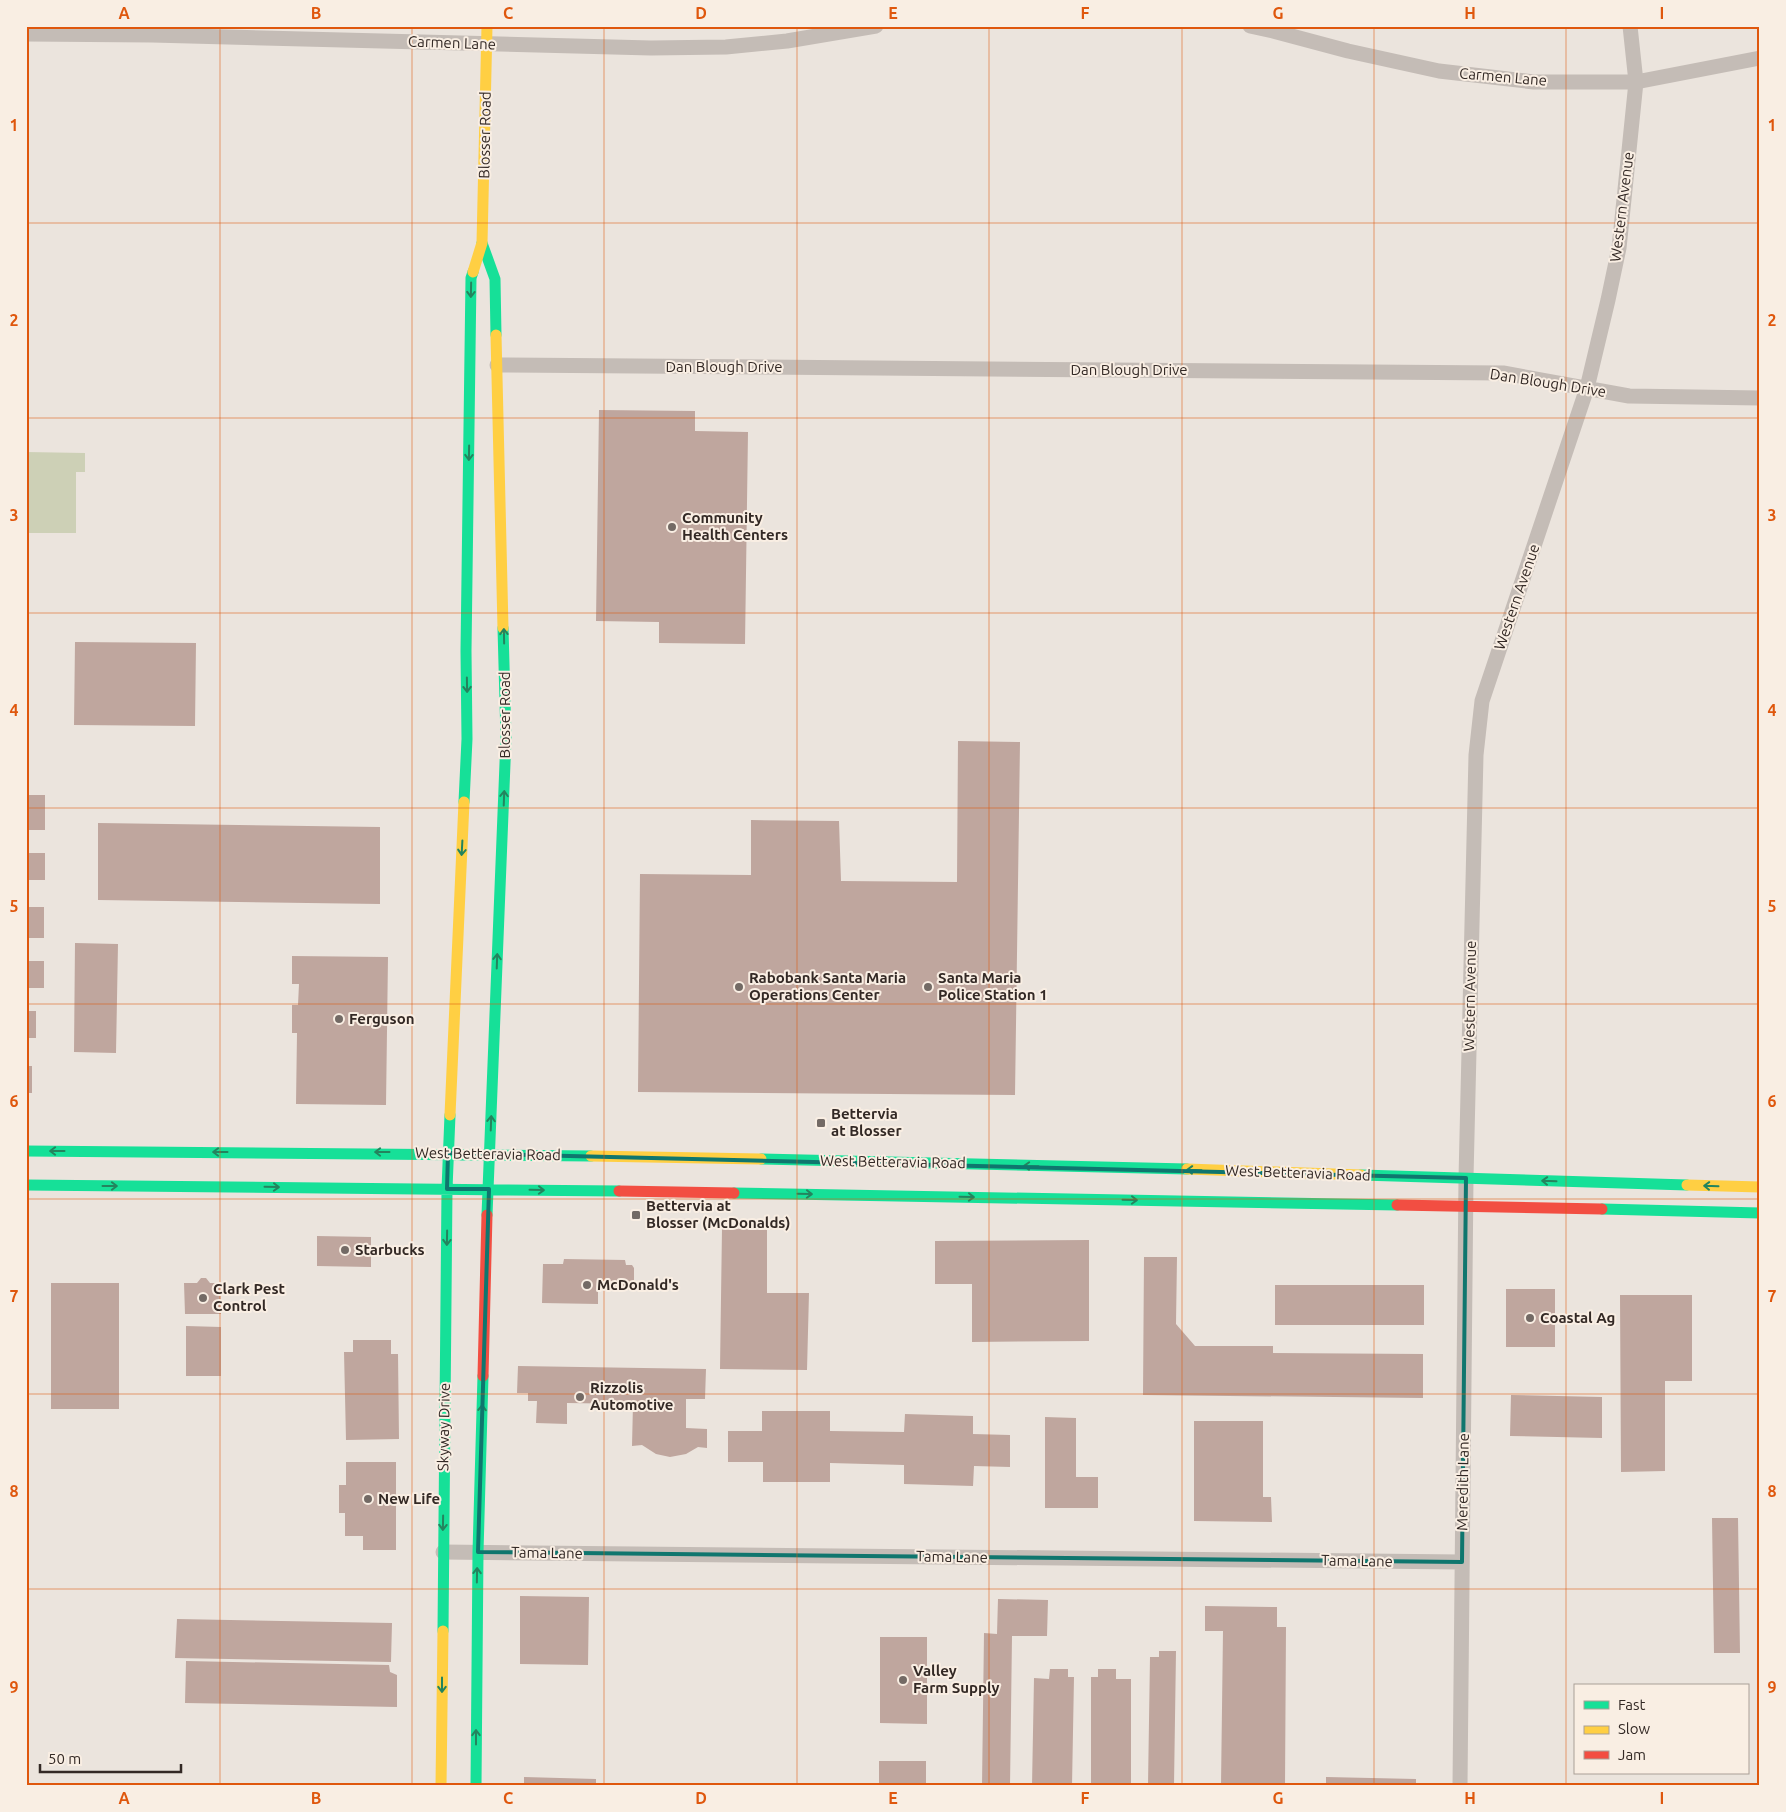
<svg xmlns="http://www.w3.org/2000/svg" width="1786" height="1812" font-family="Ubuntu,sans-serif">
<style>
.green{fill:#cdd0b6}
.building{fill:#bfa69e}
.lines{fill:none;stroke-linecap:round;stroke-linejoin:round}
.street{stroke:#c4bcb6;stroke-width:15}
.fast{stroke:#16e098;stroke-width:11}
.slow{stroke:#ffcf43;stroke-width:11}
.jam{stroke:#f24e42;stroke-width:11}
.oneway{stroke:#24845e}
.marked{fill:none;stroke:#0f766e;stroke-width:4;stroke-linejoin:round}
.grid{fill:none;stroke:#df570d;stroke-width:1;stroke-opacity:0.55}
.poi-dot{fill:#736a65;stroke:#f9eee3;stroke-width:2}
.labels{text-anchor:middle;stroke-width:4;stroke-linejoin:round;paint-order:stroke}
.street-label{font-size:15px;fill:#332925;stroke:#f9eee3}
.poi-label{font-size:15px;font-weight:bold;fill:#332925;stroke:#f9eee3;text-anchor:start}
.neatline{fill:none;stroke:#df570d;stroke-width:2}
.grid-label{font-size:16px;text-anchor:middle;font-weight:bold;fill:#df570d}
</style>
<rect width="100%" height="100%" fill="#ebe4dd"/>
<path class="green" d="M26 452 85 453V472H76V533H26Z"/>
<path class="building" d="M599 410 695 411V431L748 432 745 644 659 643V622L596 621Z
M75 642 196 643 195 726 74 725Z
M958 741 1020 742 1015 1095 638 1092 640 874 751 875V820L839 821 841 881 957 882Z
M26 795H45V830H26Z
M98 823 380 827V904L98 900Z
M26 853H45V880H26Z
M26 907H44V938H26Z
M75 943 118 944 116 1053 74 1052Z
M292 956 388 957 386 1105 296 1104 297 1033H292V1005H298L299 984H292Z
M26 961H44V988H26Z
M26 1011H36V1038H26Z
M26 1066H32V1093H26Z
M722 1228 767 1230V1293H809L807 1370 720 1369Z
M317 1236 371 1237V1267L317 1266Z
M1089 1240V1341L972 1342V1284H935V1241Z
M1144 1257H1177L1176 1324 1195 1346H1273V1353L1423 1354V1398L1143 1395Z
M564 1259 625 1260 626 1265H632L634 1268V1290L598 1289V1304L542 1303 543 1264H563Z
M201 1278H206L210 1283H220L221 1314H185L184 1283H197Z
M51 1283H119V1409H51Z
M1275 1285H1424V1325H1275Z
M1506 1289H1555V1347H1506Z
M1620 1295H1692V1381H1665V1471L1621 1472Z
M186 1326 221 1327V1376H186Z
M353 1340H391V1354H398L399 1439 346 1440 344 1352H353Z
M518 1366 706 1369 705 1399H686V1428L707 1429V1448L698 1447 686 1454 670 1457 656 1454 642 1445 632 1446 633 1404 567 1403V1424L536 1423 537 1401H528V1393H517Z
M1511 1395 1602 1397V1438L1510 1436Z
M762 1411H830V1431L904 1432 905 1414 973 1416V1434L1010 1435V1467L974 1466 973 1486 904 1484V1465L830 1463V1482H763V1462H728V1431H762Z
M1045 1417 1076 1418V1477H1098V1508H1045Z
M1194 1421H1263V1497H1271L1272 1522 1194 1521Z
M346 1462H396V1550H363V1536H345V1513H339V1485H346Z
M1712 1518H1738L1740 1653H1714Z
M520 1596 589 1597 588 1665 520 1664Z
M998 1599 1048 1600 1047 1636H1012L1010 1786H982L984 1633 997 1634Z
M1205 1606 1277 1607V1627H1286L1285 1786H1221L1223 1631H1205Z
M177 1619 392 1623 391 1662 175 1658Z
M880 1637H927V1724L880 1723Z
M1159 1651H1176L1174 1786H1148L1150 1657H1159Z
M186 1661 389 1665 390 1672 397 1675V1707L185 1703Z
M1050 1669H1068V1677H1074L1072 1786H1032L1034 1678 1049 1679Z
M1098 1669H1116V1679H1131V1786H1091V1677H1098Z
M879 1761H926V1786H879Z
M524 1777 596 1779V1786H524Z
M1326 1777 1416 1779V1786H1326Z"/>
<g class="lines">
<path class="street" d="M1250 26 1273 31 1348 51 1439 71 1534 82H1636L1760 58
M26 34 152 35 651 48 726 47 787 41 876 26
M497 365 1503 373 1629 396 1760 398
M443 1552 1462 1562
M1460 1786 1466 1178 1476 755 1482 701 1587 388 1608 300 1619 248 1636 82 1630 26"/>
<path class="fast" d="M482 243 495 279 496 335
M464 802 467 739 466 651 471 278 473 272
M26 1151 591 1156
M761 1159 1187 1169
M1361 1175 1687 1185
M26 1185 619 1191
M734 1193 1397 1205
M1602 1209 1760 1213
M487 1215 506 738 503 628
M443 1631 447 1189 450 1115
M476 1786 478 1552 483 1376"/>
<path class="slow" d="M473 272 482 243 487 26
M496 335 503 628
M450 1115 464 802
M591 1156 761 1159
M1187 1169 1361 1175
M1687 1185 1760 1187
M441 1786 443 1631"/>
<path class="jam" d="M619 1191 734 1193
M1397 1205 1602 1209
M483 1376 487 1215"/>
</g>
<defs><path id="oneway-shaft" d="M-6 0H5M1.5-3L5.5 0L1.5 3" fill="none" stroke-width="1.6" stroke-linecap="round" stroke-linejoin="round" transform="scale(1.25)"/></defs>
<g class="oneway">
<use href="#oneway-shaft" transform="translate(471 290) rotate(91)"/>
<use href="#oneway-shaft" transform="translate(469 453) rotate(91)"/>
<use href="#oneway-shaft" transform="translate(504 636) rotate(-91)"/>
<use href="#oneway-shaft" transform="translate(467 685) rotate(89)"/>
<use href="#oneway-shaft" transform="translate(504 798) rotate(-88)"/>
<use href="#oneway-shaft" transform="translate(462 848) rotate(93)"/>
<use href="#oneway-shaft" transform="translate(497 961) rotate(-88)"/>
<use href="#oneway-shaft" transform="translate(491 1123) rotate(-88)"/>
<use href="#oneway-shaft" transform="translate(57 1151) rotate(-180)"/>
<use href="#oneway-shaft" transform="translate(220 1152) rotate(-180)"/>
<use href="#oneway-shaft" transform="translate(382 1152) rotate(-180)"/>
<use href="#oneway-shaft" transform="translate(1031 1166) rotate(-179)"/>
<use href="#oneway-shaft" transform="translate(1194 1170) rotate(-178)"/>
<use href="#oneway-shaft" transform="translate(1549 1181) rotate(-178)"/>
<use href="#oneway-shaft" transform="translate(110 1186)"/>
<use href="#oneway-shaft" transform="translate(1711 1186) rotate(-178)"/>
<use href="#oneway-shaft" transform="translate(272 1187) rotate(1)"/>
<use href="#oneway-shaft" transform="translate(537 1190) rotate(1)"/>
<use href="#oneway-shaft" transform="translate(805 1194) rotate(1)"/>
<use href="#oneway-shaft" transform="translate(967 1197) rotate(1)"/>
<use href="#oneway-shaft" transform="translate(1130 1200) rotate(1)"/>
<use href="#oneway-shaft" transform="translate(447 1238) rotate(91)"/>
<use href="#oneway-shaft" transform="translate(482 1412) rotate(-88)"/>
<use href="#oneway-shaft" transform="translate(443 1523) rotate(91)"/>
<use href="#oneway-shaft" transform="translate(477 1575) rotate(-89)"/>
<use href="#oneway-shaft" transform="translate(442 1685) rotate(90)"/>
<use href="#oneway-shaft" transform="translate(476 1737) rotate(-90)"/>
</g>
<path class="marked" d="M448 1153 1466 1178 1462 1562 478 1552 489 1189H447Z"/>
<path class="grid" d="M220 26V1786M412 26V1786M604 26V1786M797 26V1786M989 26V1786M1182 26V1786M1374 26V1786M1566 26V1786M26 223H1760M26 418H1760M26 613H1760M26 808H1760M26 1004H1760M26 1199H1760M26 1394H1760M26 1589H1760"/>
<g class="poi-dot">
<circle cx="672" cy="527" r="5"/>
<circle cx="739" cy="987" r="5"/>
<circle cx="928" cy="987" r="5"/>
<circle cx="339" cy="1019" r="5"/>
<rect x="816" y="1118" width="10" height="10" rx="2.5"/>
<rect x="631" y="1210" width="10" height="10" rx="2.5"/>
<circle cx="345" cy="1250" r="5"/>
<circle cx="587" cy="1285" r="5"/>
<circle cx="203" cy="1298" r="5"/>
<circle cx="1530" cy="1318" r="5"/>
<circle cx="580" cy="1397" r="5"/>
<circle cx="368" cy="1499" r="5"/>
<circle cx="903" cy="1680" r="5"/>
</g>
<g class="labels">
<g class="street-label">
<text transform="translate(452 43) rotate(2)" y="5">Carmen Lane</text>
<text transform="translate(1503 77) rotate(5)" y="5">Carmen Lane</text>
<text transform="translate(485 135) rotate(-89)" y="5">Blosser Road</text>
<text transform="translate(1622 207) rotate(-83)" y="5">Western Avenue</text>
<text x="724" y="372">Dan Blough Drive</text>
<text x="1129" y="375">Dan Blough Drive</text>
<text transform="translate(1548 383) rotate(9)" y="5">Dan Blough Drive</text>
<text transform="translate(1517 597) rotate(-71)" y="5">Western Avenue</text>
<text transform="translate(505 715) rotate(-90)" y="5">Blosser Road</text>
<text transform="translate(1470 996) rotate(-89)" y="5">Western Avenue</text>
<text transform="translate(488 1154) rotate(1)" y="5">West Betteravia Road</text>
<text transform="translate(893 1162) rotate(1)" y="5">West Betteravia Road</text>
<text transform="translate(1298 1173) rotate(2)" y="5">West Betteravia Road</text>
<text transform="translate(444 1427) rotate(-89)" y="5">Skyway Drive</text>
<text transform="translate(1463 1482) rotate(-89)" y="5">Meredith Lane</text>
<text transform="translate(547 1553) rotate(1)" y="5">Tama Lane</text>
<text transform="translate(952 1557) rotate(1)" y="5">Tama Lane</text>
<text transform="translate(1357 1561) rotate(1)" y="5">Tama Lane</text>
</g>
<g class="poi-label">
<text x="682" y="523">Community<tspan x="682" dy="17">Health Centers</tspan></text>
<text x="749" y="983">Rabobank Santa Maria<tspan x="749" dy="17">Operations Center</tspan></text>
<text x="938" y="983">Santa Maria<tspan x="938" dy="17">Police Station 1</tspan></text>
<text x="349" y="1024">Ferguson</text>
<text x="831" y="1119">Bettervia<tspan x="831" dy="17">at Blosser</tspan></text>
<text x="646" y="1211">Bettervia at<tspan x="646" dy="17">Blosser (McDonalds)</tspan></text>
<text x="355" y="1255">Starbucks</text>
<text x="597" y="1290">McDonald's</text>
<text x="213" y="1294">Clark Pest<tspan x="213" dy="17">Control</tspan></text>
<text x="1540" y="1323">Coastal Ag</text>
<text x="590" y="1393">Rizzolis<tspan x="590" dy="17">Automotive</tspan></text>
<text x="378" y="1504">New Life</text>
<text x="913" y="1676">Valley<tspan x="913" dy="17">Farm Supply</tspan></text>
</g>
</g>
<rect width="1786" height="1812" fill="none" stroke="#f9eee3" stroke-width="55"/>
<rect x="1574" y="1684" width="175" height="90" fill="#f9eee3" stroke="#aa9f97"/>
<rect x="1584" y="1701" width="25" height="8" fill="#16e098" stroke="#aa9f97"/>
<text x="1618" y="1710" font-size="15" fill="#332925">Fast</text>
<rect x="1584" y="1726" width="25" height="8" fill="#ffcf43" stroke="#aa9f97"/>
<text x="1618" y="1734" font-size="15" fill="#332925">Slow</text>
<rect x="1584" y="1751" width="25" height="8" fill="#f24e42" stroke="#aa9f97"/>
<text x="1618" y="1760" font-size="15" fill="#332925">Jam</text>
<path d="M40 1764v8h141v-8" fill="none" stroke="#332925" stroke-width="2.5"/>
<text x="48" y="1764" font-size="15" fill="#332925" stroke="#f9eee3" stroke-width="4" paint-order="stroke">50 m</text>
<rect x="28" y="28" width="1730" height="1756" class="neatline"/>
<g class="grid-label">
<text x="124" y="19">A</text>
<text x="316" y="19">B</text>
<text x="508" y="19">C</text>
<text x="701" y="19">D</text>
<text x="893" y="19">E</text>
<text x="1085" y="19">F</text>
<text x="1278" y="19">G</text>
<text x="1470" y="19">H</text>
<text x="1662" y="19">I</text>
<text x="14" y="131">1</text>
<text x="1772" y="131">1</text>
<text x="14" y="326">2</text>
<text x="1772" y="326">2</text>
<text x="14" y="521">3</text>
<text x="1772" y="521">3</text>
<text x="14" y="716">4</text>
<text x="1772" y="716">4</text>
<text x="14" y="912">5</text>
<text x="1772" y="912">5</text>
<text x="14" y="1107">6</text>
<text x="1772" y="1107">6</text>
<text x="14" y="1302">7</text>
<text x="1772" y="1302">7</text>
<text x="14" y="1497">8</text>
<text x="1772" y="1497">8</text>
<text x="14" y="1693">9</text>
<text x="1772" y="1693">9</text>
<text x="124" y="1804">A</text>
<text x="316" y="1804">B</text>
<text x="508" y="1804">C</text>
<text x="701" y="1804">D</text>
<text x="893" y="1804">E</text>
<text x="1085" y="1804">F</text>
<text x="1278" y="1804">G</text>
<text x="1470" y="1804">H</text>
<text x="1662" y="1804">I</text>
</g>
</svg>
